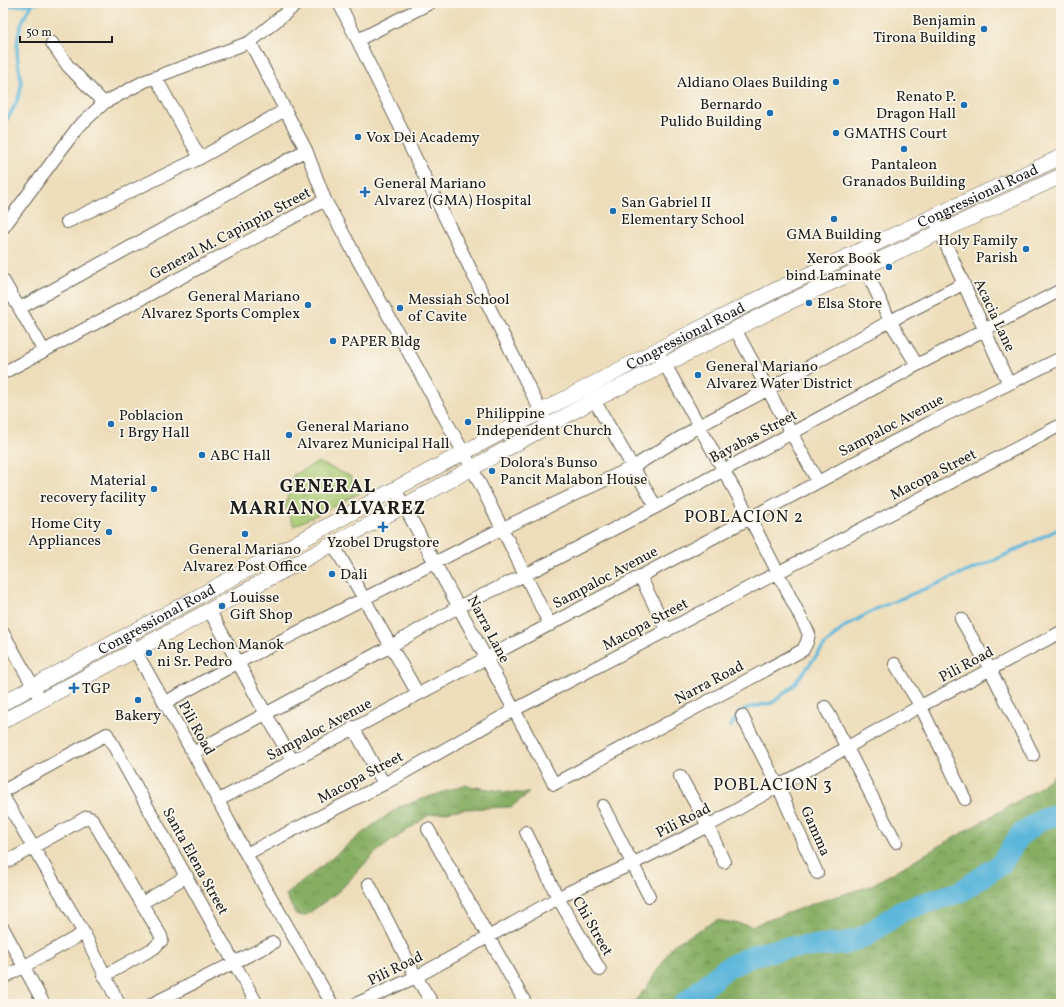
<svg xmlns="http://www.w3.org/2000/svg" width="1064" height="1007" font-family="Vollkorn,serif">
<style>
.forest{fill:url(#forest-crowns);stroke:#516540}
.park{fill:url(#park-tufts);stroke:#627347}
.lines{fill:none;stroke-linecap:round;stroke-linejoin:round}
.stream{stroke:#5cb6da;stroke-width:3.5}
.river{stroke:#5cb6da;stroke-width:22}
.minor-casing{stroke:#656053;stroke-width:14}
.major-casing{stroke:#656053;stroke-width:16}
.minor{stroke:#fff;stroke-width:12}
.major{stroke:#fff;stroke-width:15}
.poi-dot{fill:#1f6fb2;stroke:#fbf7ec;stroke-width:1.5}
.labels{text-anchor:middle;stroke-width:3.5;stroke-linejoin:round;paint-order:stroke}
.poi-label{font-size:15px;fill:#1c1c1c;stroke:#fbf7ec;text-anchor:start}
.street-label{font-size:15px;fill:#1c1c1c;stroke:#fbf7ec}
.quarter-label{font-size:17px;letter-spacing:1px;fill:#1c1c1c;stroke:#fbf7ec}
.district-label{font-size:19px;font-weight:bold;letter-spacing:1px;fill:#1c1c1c;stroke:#fbf7ec}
</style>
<defs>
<pattern id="forest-crowns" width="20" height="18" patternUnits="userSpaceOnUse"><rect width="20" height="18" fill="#86ae64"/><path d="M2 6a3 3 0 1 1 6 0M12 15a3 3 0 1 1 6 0" fill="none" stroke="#6d8d52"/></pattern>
<pattern id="park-tufts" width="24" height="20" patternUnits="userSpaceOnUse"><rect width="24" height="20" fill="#a9ca72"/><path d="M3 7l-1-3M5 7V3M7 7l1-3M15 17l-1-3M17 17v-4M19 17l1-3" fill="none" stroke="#91ad62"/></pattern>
</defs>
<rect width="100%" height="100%" fill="#fbf7ec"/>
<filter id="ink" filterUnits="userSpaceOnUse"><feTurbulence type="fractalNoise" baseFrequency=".025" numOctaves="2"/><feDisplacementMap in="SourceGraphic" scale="8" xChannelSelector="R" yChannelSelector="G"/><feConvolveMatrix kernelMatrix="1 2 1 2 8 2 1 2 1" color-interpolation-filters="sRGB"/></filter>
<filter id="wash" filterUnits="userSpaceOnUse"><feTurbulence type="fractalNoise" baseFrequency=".012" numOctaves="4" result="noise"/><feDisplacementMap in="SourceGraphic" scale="16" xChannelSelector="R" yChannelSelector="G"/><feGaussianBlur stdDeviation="0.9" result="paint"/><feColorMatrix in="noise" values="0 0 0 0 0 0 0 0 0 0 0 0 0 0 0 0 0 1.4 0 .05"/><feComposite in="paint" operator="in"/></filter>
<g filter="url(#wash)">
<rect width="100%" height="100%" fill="#edddba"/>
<path class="forest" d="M1061 769V999L1051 1004H632L647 987 673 945 717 920 752 926 818 902 870 886 1035 791Z
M464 785 513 793H529L511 807 464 809 429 815 376 852 339 891 305 916 296 915 286 895 365 831 399 807Z"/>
<path class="park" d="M318 462 350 476 360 493 294 526 285 507 293 475Z"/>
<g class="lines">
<path class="stream" d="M3 7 39 3
M3 125C11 113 21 98 21 83 21 76 19 69 18 62 15 40 19 21 33 4
M731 726 740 712 747 708 772 703 791 688 825 645 844 627 878 608 993 561 1061 528"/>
<path class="river" d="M684 1004 725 969 754 955 785 948 843 944 866 936 903 910 960 892 1001 864 1020 835 1044 818 1061 814"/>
</g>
</g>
<g filter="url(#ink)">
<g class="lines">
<g class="minor-casing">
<path id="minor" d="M339 3 548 426
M358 40 430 3
M250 42 306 150 325 200 472 468 550 625
M52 43 68 66 104 103
M156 78 200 158
M934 218 1008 382
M67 222 200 158 285 110
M3 228 78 127 104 103 145 81 250 42 298 3
M864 266 890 321 917 365
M3 280 44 351
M20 308 306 150
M735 329 818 482
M3 373 325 200
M594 400 656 507
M395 489 554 784 586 767 803 650 807 642 809 634 750 518 657 350
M333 544 418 694
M640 576 667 631
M209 610C238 660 263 712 293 761
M961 619 990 669 1033 755
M3 633 41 700
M127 636 193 753 246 854 332 1004
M895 664 921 707 965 799
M164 703 239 662 503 528 633 467 699 426 767 390 890 321 963 284
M825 707C850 751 871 797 896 842
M742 716 778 786 817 873
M353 727 384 784
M193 753 391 646 458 607 527 574 656 507 917 365 1061 290
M680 776 708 826 724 862
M3 791 107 734 257 1004
M3 796 84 933 119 1004
M217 801 933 421 1061 358
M603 806 649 896
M428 829 526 1004
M526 832 558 898 600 970
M246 854 384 784 514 710 1061 425
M3 864 87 817 92 819 161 936 162 940 154 948 104 976
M369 884 416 977 433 1004
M142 903 187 876
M3 928 44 1004
M3 978 84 933
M152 1004 273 943
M356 1004 416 977 569 892 632 864 708 826 915 709 1061 632"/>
</g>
<g class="major-casing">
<g id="major">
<path id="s1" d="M3 703 395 489 657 350 780 288 1061 157"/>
<path d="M3 721 404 506 594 400 787 303 1061 176"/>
</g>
</g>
<use href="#minor" class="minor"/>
<use href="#major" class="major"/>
</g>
</g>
<g class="poi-dot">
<circle cx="984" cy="29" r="4"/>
<circle cx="836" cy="82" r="4"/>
<circle cx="964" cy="105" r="4"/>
<circle cx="770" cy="113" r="4"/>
<circle cx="836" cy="133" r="4"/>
<circle cx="358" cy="137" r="4"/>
<circle cx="904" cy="149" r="4"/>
<path d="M363 186h4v4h4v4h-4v4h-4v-4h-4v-4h4z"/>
<circle cx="613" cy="211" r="4"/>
<circle cx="834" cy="219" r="4"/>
<circle cx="1026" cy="249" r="4"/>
<circle cx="889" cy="267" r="4"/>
<circle cx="809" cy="303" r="4"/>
<circle cx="308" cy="305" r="4"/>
<circle cx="400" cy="308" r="4"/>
<circle cx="333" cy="341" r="4"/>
<circle cx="698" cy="375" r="4"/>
<circle cx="468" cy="422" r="4"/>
<circle cx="111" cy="424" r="4"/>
<circle cx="289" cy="435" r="4"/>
<circle cx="202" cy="455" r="4"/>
<circle cx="492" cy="471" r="4"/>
<circle cx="154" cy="489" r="4"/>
<path d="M381 521h4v4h4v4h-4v4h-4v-4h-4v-4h4z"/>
<circle cx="109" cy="532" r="4"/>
<circle cx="245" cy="534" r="4"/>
<circle cx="332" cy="574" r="4"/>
<circle cx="222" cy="606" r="4"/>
<circle cx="149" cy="653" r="4"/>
<path d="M72 682h4v4h4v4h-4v4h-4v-4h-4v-4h4z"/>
<circle cx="138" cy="700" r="4"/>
</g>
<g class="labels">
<g class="poi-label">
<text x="976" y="25" text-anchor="end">Benjamin<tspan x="976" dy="17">Tirona Building</tspan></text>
<text x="828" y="87" text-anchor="end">Aldiano Olaes Building</text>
<text x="956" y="101" text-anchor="end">Renato P.<tspan x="956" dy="17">Dragon Hall</tspan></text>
<text x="762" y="109" text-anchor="end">Bernardo<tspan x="762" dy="17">Pulido Building</tspan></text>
<text x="844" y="138">GMATHS Court</text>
<text x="366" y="142">Vox Dei Academy</text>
<text x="904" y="169" text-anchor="middle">Pantaleon<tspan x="904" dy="17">Granados Building</tspan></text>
<text x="374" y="188">General Mariano<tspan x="374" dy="17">Alvarez (GMA) Hospital</tspan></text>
<text x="621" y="207">San Gabriel II<tspan x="621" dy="17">Elementary School</tspan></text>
<text x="834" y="239" text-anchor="middle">GMA Building</text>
<text x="1018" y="245" text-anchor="end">Holy Family<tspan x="1018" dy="17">Parish</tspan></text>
<text x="881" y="263" text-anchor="end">Xerox Book<tspan x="881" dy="17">bind Laminate</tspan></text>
<text x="300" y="301" text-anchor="end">General Mariano<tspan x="300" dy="17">Alvarez Sports Complex</tspan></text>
<text x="408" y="304">Messiah School<tspan x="408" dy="17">of Cavite</tspan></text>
<text x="817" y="308">Elsa Store</text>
<text x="341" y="346">PAPER Bldg</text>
<text x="706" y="371">General Mariano<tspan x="706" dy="17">Alvarez Water District</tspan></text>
<text x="476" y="418">Philippine<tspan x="476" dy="17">Independent Church</tspan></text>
<text x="119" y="420">Poblacion<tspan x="119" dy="17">1 Brgy Hall</tspan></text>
<text x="297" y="431">General Mariano<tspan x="297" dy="17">Alvarez Municipal Hall</tspan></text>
<text x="210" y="460">ABC Hall</text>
<text x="500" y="467">Dolora's Bunso<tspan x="500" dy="17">Pancit Malabon House</tspan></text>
<text x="146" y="485" text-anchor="end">Material<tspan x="146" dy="17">recovery facility</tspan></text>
<text x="101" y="528" text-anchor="end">Home City<tspan x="101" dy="17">Appliances</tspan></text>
<text x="383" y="547" text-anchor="middle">Yzobel Drugstore</text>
<text x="245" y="554" text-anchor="middle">General Mariano<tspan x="245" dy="17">Alvarez Post Office</tspan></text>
<text x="340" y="579">Dali</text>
<text x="230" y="602">Louisse<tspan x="230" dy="17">Gift Shop</tspan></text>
<text x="157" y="649">Ang Lechon Manok<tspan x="157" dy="17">ni Sr. Pedro</tspan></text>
<text x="82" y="693">TGP</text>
<text x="138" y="720" text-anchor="middle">Bakery</text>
</g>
<g class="street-label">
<text dy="5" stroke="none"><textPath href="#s1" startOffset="1099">Congressional Road</textPath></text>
<text transform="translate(230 233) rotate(-28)" y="5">General M. Capinpin Street</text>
<text transform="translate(995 315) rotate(65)" y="5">Acacia Lane</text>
<text dy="5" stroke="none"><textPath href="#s1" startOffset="775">Congressional Road</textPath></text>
<text transform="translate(891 425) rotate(-28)" y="5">Sampaloc Avenue</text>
<text transform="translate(753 436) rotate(-28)" y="5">Bayabas Street</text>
<text transform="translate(933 474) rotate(-27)" y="5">Macopa Street</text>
<text transform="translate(605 577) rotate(-28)" y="5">Sampaloc Avenue</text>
<text dy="5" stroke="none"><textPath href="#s1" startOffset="175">Congressional Road</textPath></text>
<text transform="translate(645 624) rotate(-28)" y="5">Macopa Street</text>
<text transform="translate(489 629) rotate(62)" y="5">Narra Lane</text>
<text transform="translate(966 664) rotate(-28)" y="5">Pili Road</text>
<text transform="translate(709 682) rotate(-28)" y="5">Narra Road</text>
<text transform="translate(197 728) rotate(61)" y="5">Pili Road</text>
<text transform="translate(319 729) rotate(-28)" y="5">Sampaloc Avenue</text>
<text transform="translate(360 777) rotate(-28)" y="5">Macopa Street</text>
<text transform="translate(683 820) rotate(-27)" y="5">Pili Road</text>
<text transform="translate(816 831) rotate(66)" y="5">Gamma</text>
<text transform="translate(196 861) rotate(61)" y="5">Santa Elena Street</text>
<text transform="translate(593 926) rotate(60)" y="5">Chi Street</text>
<text transform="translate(395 968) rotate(-26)" y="5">Pili Road</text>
</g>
<g class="quarter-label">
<text x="744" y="522">POBLACION 2</text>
<text x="773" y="790">POBLACION 3</text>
</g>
<g class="district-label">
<text x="328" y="492">GENERAL<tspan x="328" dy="22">MARIANO ALVAREZ</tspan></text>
</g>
</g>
<rect width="1064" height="1007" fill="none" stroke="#fbf7ec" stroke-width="16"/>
<path d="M20 36v6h92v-6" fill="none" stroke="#1c1c1c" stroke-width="2"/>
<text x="26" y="36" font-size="12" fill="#1c1c1c" stroke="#fbf7ec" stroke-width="3" paint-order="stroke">50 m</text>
</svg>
